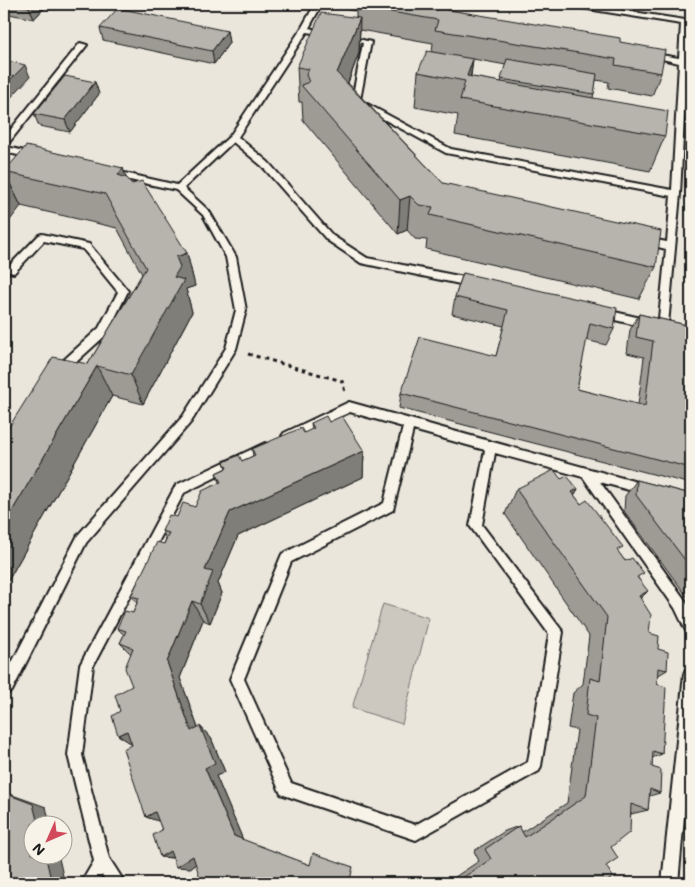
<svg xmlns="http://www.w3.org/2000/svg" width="695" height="887" font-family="Mali,sans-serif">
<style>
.green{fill:#ccc8c0;stroke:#74726e}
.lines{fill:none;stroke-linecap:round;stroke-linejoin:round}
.service-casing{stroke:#1c1c1c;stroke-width:4}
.path{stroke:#1c1c1c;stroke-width:3;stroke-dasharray:4 4;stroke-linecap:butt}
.service{fill:#f7f3e8;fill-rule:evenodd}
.wall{fill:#9d9b94;stroke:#1c1c1c;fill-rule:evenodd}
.shaded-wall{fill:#7f7e78;stroke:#1c1c1c}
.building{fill:#b6b4ac;stroke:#1c1c1c}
</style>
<rect width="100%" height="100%" fill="#eae6dc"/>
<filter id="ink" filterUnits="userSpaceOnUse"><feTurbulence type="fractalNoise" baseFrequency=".02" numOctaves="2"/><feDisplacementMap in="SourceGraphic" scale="10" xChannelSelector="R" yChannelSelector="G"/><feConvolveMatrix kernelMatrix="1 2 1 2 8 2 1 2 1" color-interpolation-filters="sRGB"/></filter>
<g filter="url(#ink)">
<path class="green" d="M383 604 429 618 402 724 352 708Z"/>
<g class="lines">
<g class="service-casing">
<path id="service" d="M315 4H322L309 28 332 34 328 36 307 32 238 137 268 162 333 236 367 258 474 279 479 283 474 287 361 263 327 240 262 166 233 142 184 188 209 211 236 257 246 310 236 349 191 422 86 543 12 691 4 695V678L78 535 183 416 226 348 236 310 226 257 203 215 176 190 111 176 107 173 111 170 177 185 230 136 301 29Z
M565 4H581L685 20 689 22 680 194 668 325 691 330V338L663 332 658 328 666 249 642 243 640 241 645 238 667 242 671 196 446 153 365 109H359L352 100 363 43 343 40V36H346L371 42 360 100 451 149 672 190 679 63 645 55 649 53 679 58 681 24 569 6Z
M80 43 87 45 7 145 4 146V138Z
M7 147 38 154 39 156 35 159 9 153 4 157V148Z
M42 234 89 244 128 291 107 334 63 374 59 375 54 371 55 368 99 328 118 292 83 249 44 241 14 273 4 271V265L9 266 39 235Z
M602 309 649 320 654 324 649 328 598 316 597 313Z
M349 402 651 486 653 490 651 494 647 495 600 482 685 600 691 613V632L686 631 675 608 583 477 495 453 482 525 563 632 541 766 539 771 416 840 281 794 230 679 282 554 384 503 403 427 350 412 292 439H284L282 436 284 433ZM413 430 485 450 470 526 549 634 528 762 415 825 291 783 244 679 291 562 393 510Z
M265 443 269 445 271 448 269 451 184 493 93 666 82 755 109 858 125 883H108L102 875 98 883H81L94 861 68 755 80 665 176 485Z
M691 667V741L678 883H662L684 674 686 669Z"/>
</g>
<path class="path" d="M248 354 342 381 345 392"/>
<use href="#service" class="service"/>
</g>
<path class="wall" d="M4 4H48L34 19 4 13Z
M331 4H445L444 9 620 42 661 73 652 96 608 88 609 82 596 80 593 98 665 136 650 171 455 135 458 115 415 107 418 72 432 52 433 43 360 30 359 53 348 83 443 183 656 267 639 299 426 249 427 240 415 239 407 230 398 234 303 120 302 102H299L297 67 356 18V11L331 7ZM473 59 506 65 501 82 471 77Z
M680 4H691V6Z
M100 28 227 31 229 43 214 64 103 40Z
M95 82 99 94 70 132 39 126 34 114Z
M123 168 125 177 187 253 195 286 186 289 192 312 143 404 112 396 4 588V435L88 364 142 274 117 228 21 206 4 172Z
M463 273 614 329 606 345 586 340 577 389 638 405 644 357 627 353 630 330 639 314 691 326V484L399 408 401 393 496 356 504 326 452 314 455 297Z
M329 422 364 451 363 477 238 536 218 583 222 593 210 623 203 620 180 678 198 728 200 726 211 738 225 772 216 776 243 840 310 865 353 867 196 864 190 868 173 858 160 857 162 830 159 821 146 817 131 743 118 735 120 711 132 686 131 654 120 643 124 635 117 628 133 613 137 603 131 596 164 544 166 539 162 531 177 517 195 507 219 482 216 473 226 468 224 462 242 461 253 456 252 449 304 433 312 430 311 423Z
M561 479 578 489 574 495 639 579 640 598 649 633 658 649 667 670 657 676V684L662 754 652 758V767L660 793 649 796 648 810 631 814 611 847 606 866 605 883H446L479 861 474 851 505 831 519 826 522 832 567 803 577 730 568 728 573 693 583 684 589 636 505 514 516 489Z
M637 480 691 494V602L624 511 625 496Z
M691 824V883H688Z"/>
<path class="shaded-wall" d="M32 4H48L34 19 29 7Z
M360 18 359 53 338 108 337 73Z
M227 31 229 43 214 64 212 51Z
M473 59 468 94 467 76Z
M25 65 30 77 4 105V86Z
M95 82 99 94 70 132 65 120Z
M123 168 134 202 118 175Z
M4 172 21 206 4 228Z
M410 196 407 230 398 234 400 200Z
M187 253 195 286 186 289 192 312 143 404 131 375 174 277 176 257Z
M97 366 112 396 4 588V525Z
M364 451 363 477 238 536 218 583 222 593 210 623 200 604 205 570 230 512Z
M578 489 563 514 572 492Z
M648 591 628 611 639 596Z
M192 601 203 620 180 678 203 742 191 731 167 662Z
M200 726 211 738 225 772 216 776 243 840 234 836 205 768Z
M127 731 135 746 118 735Z
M4 792 46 807 50 824H38L4 793Z
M155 812 161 822 146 817Z
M170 851 175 858 160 857Z
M45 854H58L64 880 63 883H50Z
M193 856 206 858 190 868 176 867Z"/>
<path class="building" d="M14 4H32L29 7Z
M357 4H445L443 9 620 38V42L665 50 661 73 615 65 616 59 435 30 438 20 356 6Z
M118 8 227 31 212 51 100 28Z
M321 13 360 18 337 73 443 183 661 231 656 267 430 215 433 207 419 205 410 196 400 200 301 85 309 82 306 75 309 69 297 67Z
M427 51 473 59 467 76 668 111 665 136 460 100 465 81 418 72Z
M507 59 597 74 594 94 501 79Z
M4 60 25 65 4 86Z
M65 76 95 82 65 120 34 114Z
M26 146 123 168 118 175 127 178 132 184 142 181 187 253 176 257 180 267 174 277 184 280 131 375 97 366 4 525V435L53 357 88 364 146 268 105 194 4 172Z
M463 273 617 308 614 329 590 323 577 389 645 406 653 341 636 337 639 314 691 326V468L401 393 420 337 496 356 508 310 455 297Z
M326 416 329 422 342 416 364 451 230 512 205 570 213 572 200 604 192 601 167 662 191 731 200 726 215 763 205 768 234 836 310 865 313 853 353 867 350 880 361 883H207L201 881 193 856 176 867 170 851 160 857 153 835 162 830 155 812 146 817 123 749 132 745 127 731 118 735 112 716 120 711 115 695 132 686 125 668 133 648 120 643 126 631 117 628 125 611 133 613 139 598 131 596 157 542 164 544 169 533 162 531 169 515 177 517 183 503 195 507 202 491 221 482 216 473 227 468 224 462 239 455 242 461 255 455 252 449 301 428 304 433 314 428 311 423Z
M554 470 561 479 567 476 578 489 572 492 581 504 587 500 623 547 617 550 625 561 632 558 644 573 637 577 648 591 639 596 651 615 649 633 659 636 658 649 668 652 667 670 658 668 657 684 666 687 662 754 653 751 652 767 661 770 660 793 650 789 648 810 631 804 630 832 611 847 618 858 606 866 613 877 605 883H592L590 879 584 883H455L491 859 485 849 519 826 525 837 586 796 596 718 586 715 590 678 600 681 607 617 516 489Z
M637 480 691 494V568L636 495Z
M4 793 33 804 38 824H32V854H45L51 880 50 883H4Z"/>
</g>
<rect width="695" height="887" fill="none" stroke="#f7f3e8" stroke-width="20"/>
<rect x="10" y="10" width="675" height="867" fill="none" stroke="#1c1c1c" stroke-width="2" filter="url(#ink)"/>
<g transform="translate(48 840) rotate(225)"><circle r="24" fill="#f7f3e8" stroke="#9f9d96"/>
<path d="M0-4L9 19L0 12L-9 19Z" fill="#d1495b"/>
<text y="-8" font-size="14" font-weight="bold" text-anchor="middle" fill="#1c1c1c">N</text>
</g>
</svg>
